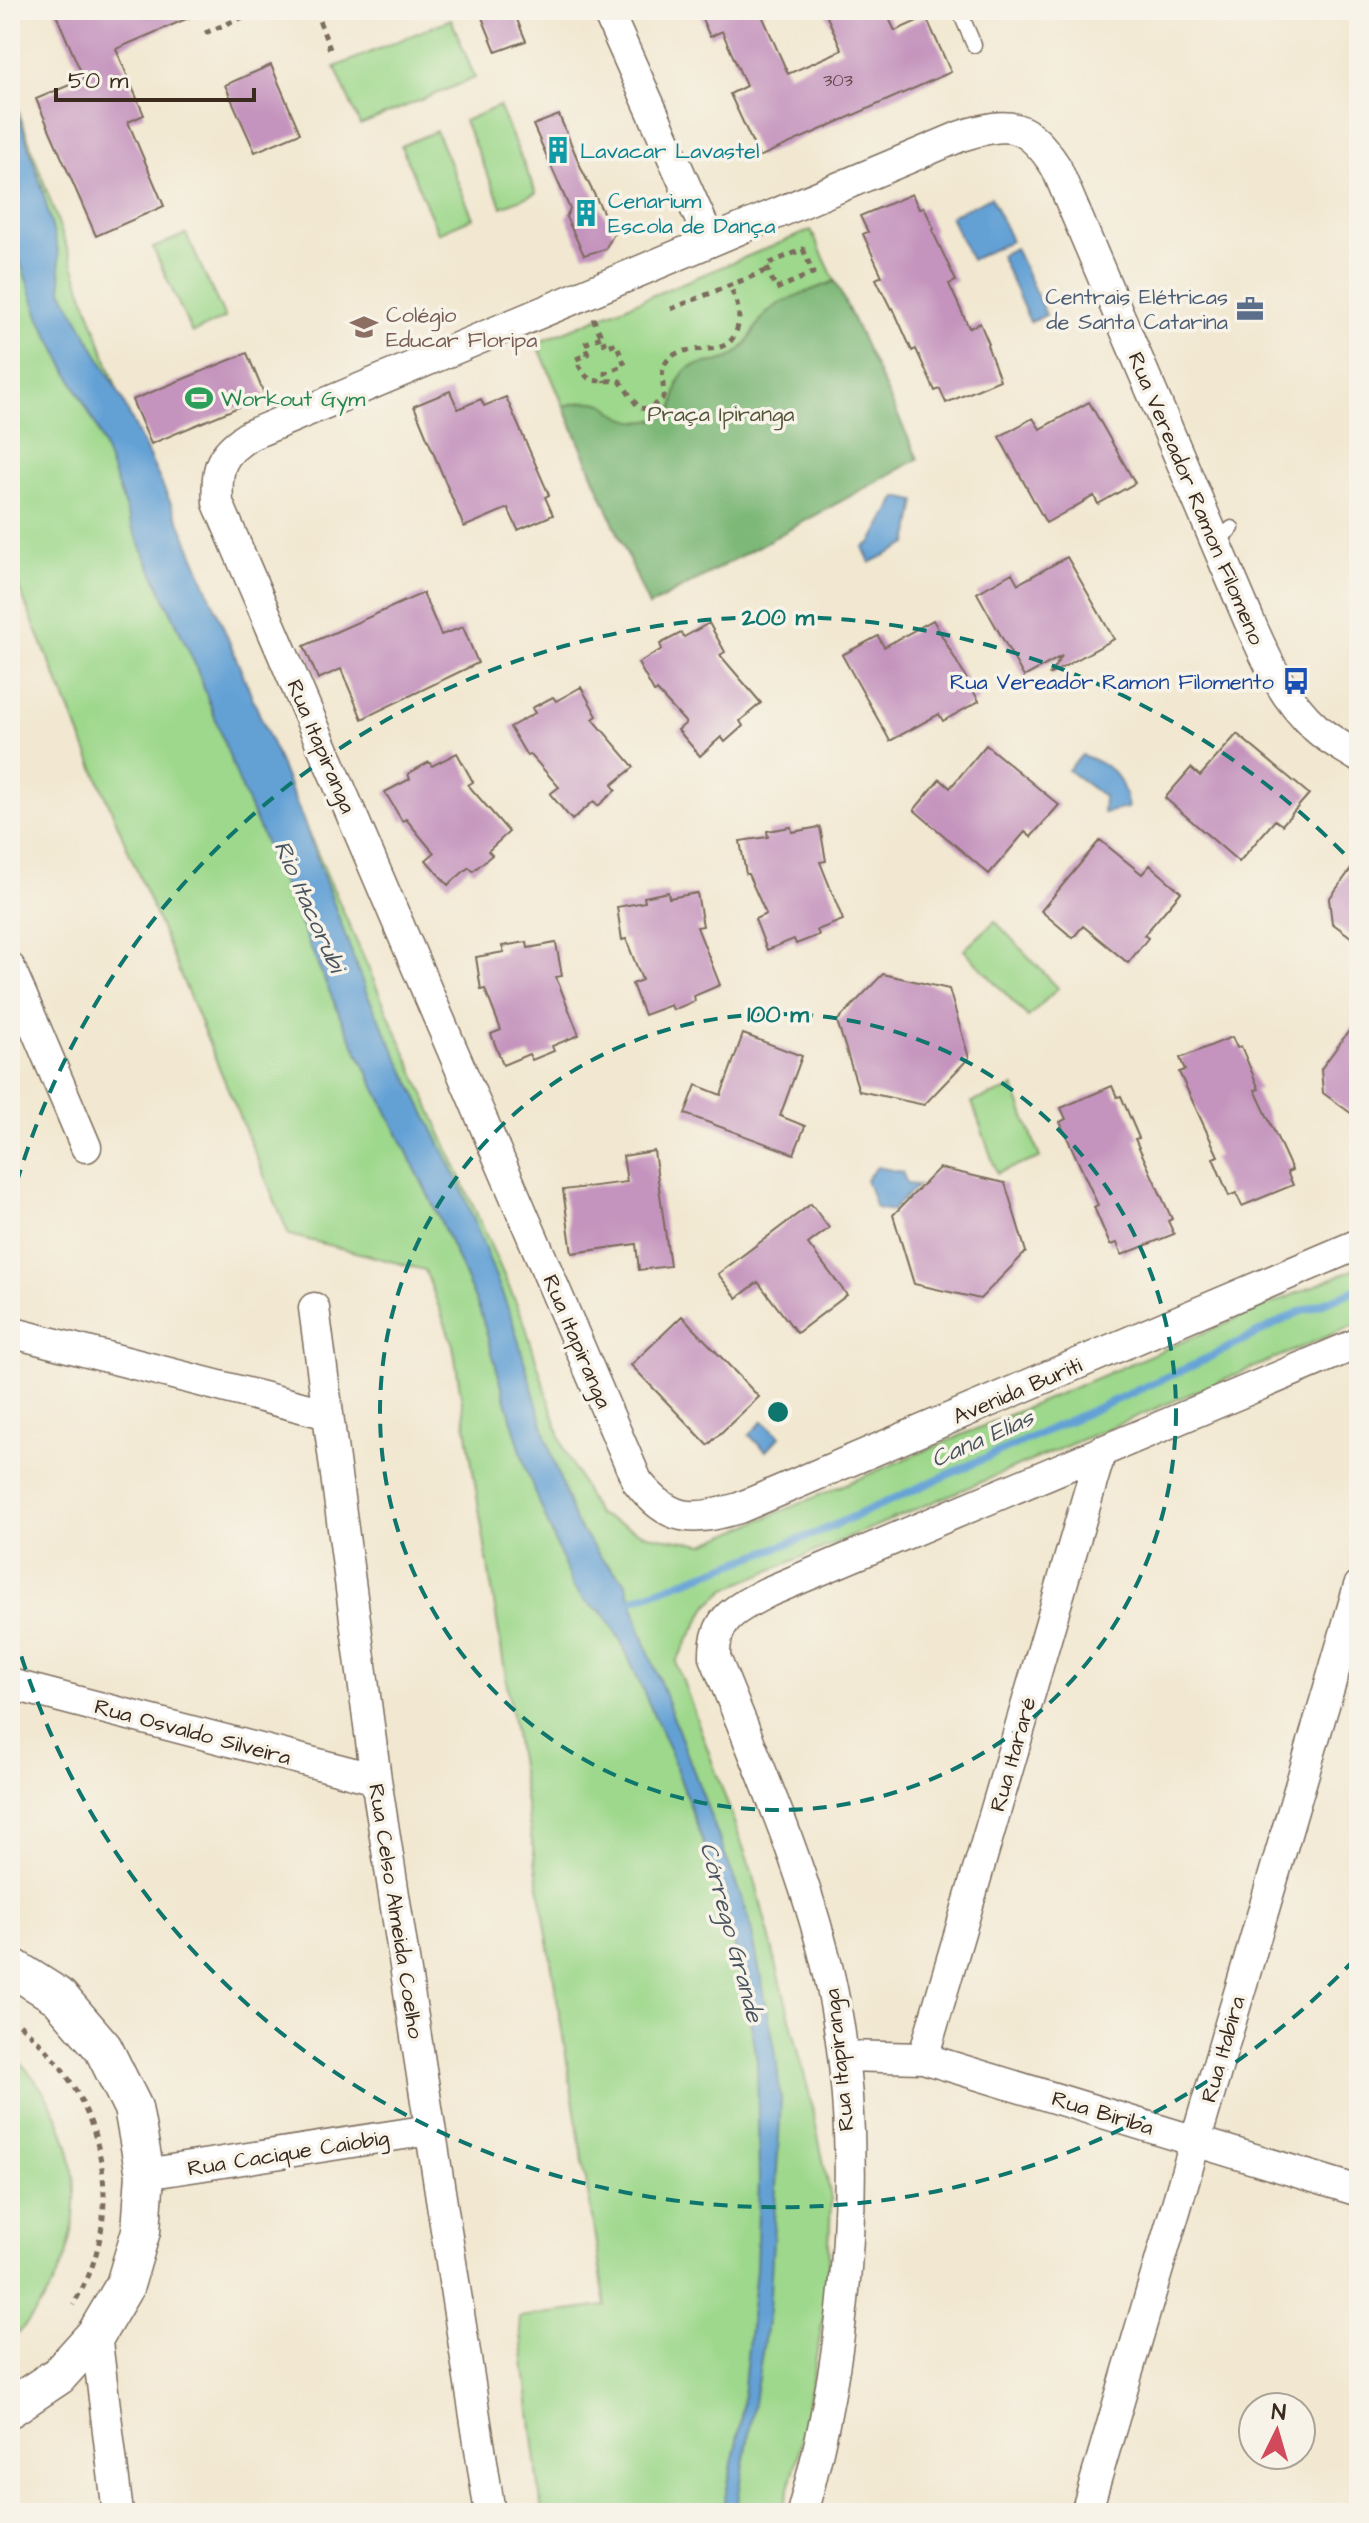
<svg xmlns="http://www.w3.org/2000/svg" width="1369" height="2523" font-family="'Architects Daughter',sans-serif">
<style>
.green{fill:#9ed88c;stroke:#6c8155;stroke-width:2}
.forest{fill:#7eb878;stroke:#5c714b;stroke-width:2}
.water{fill:#63a1d5;stroke:#4f667a;stroke-width:2}
.lines{fill:none;stroke-linecap:round;stroke-linejoin:round}
.stream{stroke:#63a1d5;stroke-width:8}
.building{fill:#c594be}
.service-casing{stroke:#7b6c5d;stroke-width:17}
.minor-casing{stroke:#7b6c5d;stroke-width:33}
.tertiary-casing{stroke:#7b6c5d;stroke-width:41}
.path{stroke:#7b6c5d;stroke-width:5;stroke-dasharray:6 6;stroke-linecap:butt}
.service{stroke:#fff;stroke-width:14}
.minor{stroke:#fff;stroke-width:30}
.tertiary{stroke:#fff;stroke-width:38}
.ring{fill:none;stroke:#0f766e;stroke-width:4;stroke-dasharray:14 10}
.labels{text-anchor:middle;stroke-width:7;stroke-linejoin:round;paint-order:stroke}
.number-label{font-size:18px;fill:#5e4446}
.culture-label{font-size:22px;fill:#0d838f;stroke:#f7f3e8;text-anchor:start}
.service-label{font-size:22px;fill:#4e5e75;stroke:#f7f3e8;text-anchor:end}
.education-label{font-size:22px;fill:#785e54;stroke:#f7f3e8;text-anchor:start}
.leisure-label{font-size:22px;fill:#27864d;stroke:#f7f3e8;text-anchor:start}
.park-label{font-size:22px;fill:#54563a;stroke:#f7f3e8}
.street-label{font-size:22px;fill:#3b2a1e;stroke:#f7f3e8}
.transit-label{font-size:22px;fill:#164399;stroke:#f7f3e8;text-anchor:end}
.water-label{font-size:24px;font-style:italic;fill:#49545e;stroke:#f7f3e8}
.centre{fill:#0f766e;stroke:#f7f3e8;stroke-width:4}
.ring-label{font-size:24px;text-anchor:middle;font-weight:bold;fill:#0f766e;stroke:#f7f3e8;stroke-width:7;stroke-linejoin:round;paint-order:stroke}
</style>
<rect width="100%" height="100%" fill="#f7f3e8"/>
<filter id="ink" filterUnits="userSpaceOnUse"><feTurbulence type="fractalNoise" baseFrequency=".0125" numOctaves="2"/><feDisplacementMap in="SourceGraphic" scale="16" xChannelSelector="R" yChannelSelector="G"/><feConvolveMatrix kernelMatrix="1 2 1 2 8 2 1 2 1" color-interpolation-filters="sRGB"/></filter>
<filter id="wash" filterUnits="userSpaceOnUse"><feTurbulence type="fractalNoise" baseFrequency=".006" numOctaves="4" result="noise"/><feDisplacementMap in="SourceGraphic" scale="32" xChannelSelector="R" yChannelSelector="G"/><feGaussianBlur stdDeviation="1.8" result="paint"/><feColorMatrix in="noise" values="0 0 0 0 0 0 0 0 0 0 0 0 0 0 0 0 0 1.4 0 .05"/><feComposite in="paint" operator="in"/></filter>
<g filter="url(#wash)">
<rect width="100%" height="100%" fill="#f2e8d1"/>
<path class="green" d="M451 19 475 78 360 125 335 67Z
M10 87 135 440 524 1321 564 1449 597 1514 647 1535 704 1544 1359 1267V1323L726 1589 708 1605 676 1662 755 1880 810 2097 831 2198 827 2298 798 2456 782 2513H542L519 2317 606 2306 453 1345 425 1270 289 1235 10 567Z
M499 106 536 193 502 207 464 121Z
M436 131 473 218 438 233 401 146Z
M811 230 918 459 649 606 537 343Z
M186 234 225 318 192 333 153 248Z
M995 921 1058 988 1028 1017 964 950Z
M1014 1087 1040 1158 997 1173 972 1102Z
M10 2052C75 2112 96 2208 52 2287 41 2306 28 2326 10 2339Z"/>
<path class="forest" d="M835 281 918 459 649 606 564 406C577 403 590 399 603 404 609 406 613 412 618 415 637 426 656 422 673 410 676 397 676 379 686 370 699 360 719 365 733 356 751 345 753 325 768 312 784 297 815 290 835 281Z"/>
<path class="water" d="M10 87 42 188 58 251 62 290 121 397 180 523 300 812 366 992 461 1187 512 1319 552 1456 575 1522 602 1559 625 1581 643 1637 749 1918 775 2049 781 2100 769 2310 736 2513H722L740 2425 756 2268 759 2181 757 2060 743 1977 718 1884 670 1751 621 1641 603 1612 588 1604 573 1587 526 1469 480 1311 438 1215 340 1016 239 782 194 662 132 527 97 428 40 319 21 264 10 216Z
M991 197 1011 241 971 260 950 216Z
M1015 248 1046 315 1030 322 1000 255Z
M897 497 916 501 908 544 870 563 863 547 872 542Z
M1082 755C1114 767 1122 775 1128 808L1103 813 1104 797 1068 770Z
M877 1167 902 1172 907 1184 918 1185 891 1211 876 1208 866 1179Z
M763 1421 780 1436 766 1451 749 1435Z"/>
<g class="lines">
<path class="stream" d="M621 1604 817 1533 1194 1365 1297 1313 1359 1289"/>
</g>
<g id="blocks">
<path class="building" d="M54 10H207L116 49 144 115 128 122 164 206 96 236 36 99 84 79Z
M479 10H513L526 41 496 52Z
M698 10H768L761 13 788 74 842 50 824 10H885L895 31 926 17 951 72 759 157 730 94 746 86 722 31 710 37Z
M271 65 300 133 255 152 225 85Z
M559 115 582 170 614 234 605 249 584 255 566 217 570 209 533 125Z
M912 194 919 209 924 207 934 229 932 230 956 281 949 284 969 328 980 323 989 344 987 345 1000 380 946 403 940 389 935 391 916 349 912 351 893 308 891 309 876 279 882 276 863 234 868 232 860 216Z
M247 353 265 396 151 444 132 400Z
M450 391 458 409 481 399 484 406 506 397 549 495 545 497 553 515 518 530 508 508 464 527 414 406Z
M1089 402 1135 483 1098 504 1094 496 1046 523 999 437 1033 418 1040 429Z
M1067 557 1114 639 1049 675 1062 656 1024 677 977 593 1012 573 1018 584Z
M423 593 441 635 463 627 478 663 362 719 341 669 318 679 304 646Z
M933 620 979 701 943 721 939 714 890 741 842 655 878 636 884 647Z
M709 623 725 652 720 655 761 703 740 721 743 726 725 742 721 737 700 756 678 730 686 723 657 691 654 692 638 663 662 649 660 644 681 633 684 637Z
M581 687 597 716 593 719 634 767 612 785 616 790 598 806 594 801 572 820 550 794 559 787 530 754 527 756 510 727 535 713 532 708 553 697 556 701Z
M1237 734 1309 794 1282 825 1275 820 1239 862 1165 798 1191 768 1200 776Z
M986 745 1059 805 1031 837 1025 832 989 874 914 810 940 779 950 788Z
M457 753 473 782 468 785 509 832 488 851 492 855 473 871 469 867 448 885 426 860 434 853 406 819 402 821 385 792 410 779 408 774 429 762 432 766Z
M791 827 792 832 820 827 826 861 820 862 843 920 817 930 819 935 796 944 794 939 767 950 755 919 766 914 748 874H746L740 841 768 837 767 831Z
M1100 840 1142 874 1150 865 1181 892 1144 935 1148 938 1128 963 1083 926 1073 938 1041 911Z
M1359 858V943L1332 923 1329 899Z
M668 892 669 898 697 893 703 926 697 927 720 985 694 996 695 1001 673 1010 671 1005 644 1015 632 984 642 980 626 939 622 940 617 907 645 902 644 897Z
M527 942 528 948 556 943 562 976 556 977 579 1035 552 1046 554 1051 532 1060 529 1054 503 1065 491 1034 501 1030 485 989 481 990 476 957 504 952 502 946Z
M883 974 949 989 969 1058 924 1105 859 1091 837 1021Z
M1359 1017V1119L1323 1093 1321 1069Z
M743 1034 802 1056 780 1116 805 1126 794 1154 685 1114 696 1085 721 1095Z
M1232 1037 1237 1048 1241 1046 1259 1089 1255 1090 1292 1170 1287 1172 1293 1185 1242 1206 1236 1193 1229 1196 1213 1158 1218 1156 1179 1072 1185 1070 1180 1058Z
M1112 1086 1117 1097 1121 1096 1139 1138 1135 1139 1172 1219 1168 1221 1174 1234 1122 1255 1117 1243 1110 1245 1094 1207 1098 1205 1060 1122 1066 1119 1061 1108Z
M654 1151 670 1266 639 1270 636 1244 572 1253 563 1190 627 1182 623 1156Z
M939 1168 1005 1183 1026 1252 980 1299 914 1284 893 1215Z
M811 1204 829 1228 808 1244 847 1295 797 1333 758 1282 737 1298 718 1274Z
M682 1316 759 1397 708 1445 631 1365Z"/>
</g>
</g>
<g filter="url(#ink)">
<use href="#blocks" fill-opacity="0" stroke="#7b6c5d" stroke-width="2"/>
<g class="lines">
<g class="service-casing">
<path id="service" d="M959 10 974 45
M1216 542 1232 528"/>
</g>
<g class="minor-casing">
<path id="minor" d="M607 10 710 241
M1359 757C1345 748 1329 740 1317 729 1283 699 1266 659 1248 618L1056 167C1027 122 1010 121 961 136L250 435C219 454 216 468 218 503L637 1481C669 1522 691 1522 739 1508L1359 1244
M10 968 86 1147
M314 1308 376 1779 490 2513
M10 1332 328 1414
M10 1684 376 1779
M843 2056 923 2058 1359 2191
M923 2058 1101 1451
M145 2174 430 2130
M96 2334 118 2513
M802 2513C850 2345 868 2137 827 1966 801 1860 755 1758 715 1657 714 1617 736 1609 768 1592L1359 1343
M1086 2513 1359 1586"/>
</g>
<g class="tertiary-casing">
<path id="tertiary" d="M10 1966 59 1997 103 2048 133 2108 145 2174 141 2231 125 2285 96 2334 58 2376 10 2408"/>
</g>
<path class="path" d="M315 10 330 49
M205 33 260 10
M803 249 813 273 776 289 766 265Z
M671 309 768 270
M593 318 606 347 616 343 625 365 603 374 605 382
M601 337 584 344 588 354 576 359C589 388 594 379 620 381L639 408 649 409 663 398C665 388 660 376 664 366 680 334 726 366 737 329 742 313 736 300 730 286
M10 2017C90 2075 126 2178 90 2272 86 2283 79 2294 73 2305"/>
<use href="#service" class="service"/>
<use href="#minor" class="minor"/>
<use href="#tertiary" class="tertiary"/>
</g>
</g>
<g class="ring">
<circle cx="778" cy="1412" r="398"/>
<path d="M1355 1959A795 795 0 0 1 10 1618M10 1206A795 795 0 0 1 1355 865"/>
</g>
<defs>
<g id="building-bare" transform="scale(2.16)"><path d="M-4-6H4V6H1V3H-1V6H-4ZM-2.5-4.3h1.7v1.8h-1.7ZM.8-4.3h1.7v1.8H.8ZM-2.5-1h1.7V.8h-1.7ZM.8-1h1.7V.8H.8Z" fill="#0f9aa8" stroke="#f7f3e8" stroke-width="2.5" paint-order="stroke"/></g>
<g id="office-bare" transform="scale(2.16)"><path d="M-6-3h4V-5.5h4V-3h4V5H-6ZM-1-4.5V-3h2v-1.5ZM-6 0V1H6V0Z" fill="#5c6f8a" stroke="#f7f3e8" stroke-width="2.5" paint-order="stroke"/></g>
<g id="school-bare" transform="scale(2.16)"><path d="M0-5L7-2L0 1L-7-2ZM-4 1L0 2.5L4 1V4Q0 6-4 4Z" fill="#8d6e63" stroke="#f7f3e8" stroke-width="2.5" paint-order="stroke"/></g>
<g id="stadium-bare" transform="scale(2.16)"><path d="M0-5a6.5 5 0 1 0 0 10a6.5 5 0 1 0 0-10ZM-3.5-1.8h7v3.6h-7Z" fill="#2e9e5b" stroke="#f7f3e8" stroke-width="2.5" paint-order="stroke"/></g>
<g id="bus-bare" transform="scale(2.16)"><path d="M-5-6H5V4H4V6H2V4H-2V6H-4V4H-5ZM-3.5-4V0h7V-4ZM-3.5 1.2v1.5H-2V1.2ZM2 1.2v1.5H3.5V1.2Z" fill="#1a4fb4" stroke="#f7f3e8" stroke-width="2.5" paint-order="stroke"/></g>
</defs>
<g fill-rule="evenodd">
<use href="#building-bare" x="558" y="150"/>
<use href="#building-bare" x="586" y="213"/>
<use href="#office-bare" x="1250" y="309"/>
<use href="#school-bare" x="364" y="327"/>
<use href="#stadium-bare" x="199" y="398"/>
<use href="#bus-bare" x="1296" y="681"/>
</g>
<g class="labels">
<g class="number-label">
<text x="838" y="86">303</text>
</g>
<g class="culture-label">
<text x="580" y="158">Lavacar Lavastel</text>
<text x="608" y="208">Cenarium<tspan x="608" dy="25">Escola de Dança</tspan></text>
</g>
<g class="service-label">
<text x="1228" y="304">Centrais Elétricas<tspan x="1228" dy="25">de Santa Catarina</tspan></text>
</g>
<g class="education-label">
<text x="386" y="322">Colégio<tspan x="386" dy="25">Educar Floripa</tspan></text>
</g>
<g class="leisure-label">
<text x="221" y="406">Workout Gym</text>
</g>
<g class="park-label">
<text x="721" y="421">Praça Ipiranga</text>
</g>
<g class="street-label">
<text transform="translate(1197 498) rotate(67)" y="8">Rua Vereador Ramon Filomeno</text>
<text transform="translate(322 746) rotate(67)" y="8">Rua Itapiranga</text>
<text transform="translate(578 1341) rotate(67)" y="8">Rua Itapiranga</text>
<text transform="translate(1017 1390) rotate(-23)" y="8">Avenida Buriti</text>
<text transform="translate(193 1731) rotate(15)" y="8">Rua Osvaldo Silveira</text>
<text transform="translate(1012 1754) rotate(-74)" y="8">Rua Itararé</text>
<text transform="translate(397 1911) rotate(81)" y="8">Rua Celso Almeida Coelho</text>
<text transform="translate(1222 2049) rotate(-74)" y="8">Rua Itabira</text>
<text transform="translate(838 2060) rotate(-96)" y="8">Rua Itapiranga</text>
<text transform="translate(1103 2112) rotate(17)" y="8">Rua Biriba</text>
<text transform="translate(288 2152) rotate(-9)" y="8">Rua Cacique Caiobig</text>
</g>
<g class="transit-label">
<text x="1274" y="689">Rua Vereador Ramon Filomento</text>
</g>
<g class="water-label">
<text transform="translate(310 906) rotate(66)" y="8">Rio Itacorubi</text>
<text transform="translate(982 1438) rotate(-24)" y="8">Cana Elias</text>
<text transform="translate(732 1932) rotate(75)" y="8">Córrego Grande</text>
</g>
</g>
<circle cx="778" cy="1412" r="12" class="centre"/>
<g class="ring-label">
<text x="778" y="625">200 m</text>
<text x="778" y="1022">100 m</text>
</g>
<rect width="1369" height="2523" fill="none" stroke="#f7f3e8" stroke-width="40"/>
<g transform="translate(1277 2431) rotate(5)"><circle r="38" fill="#f7f3e8" stroke="#aca397" stroke-width="2"/>
<path d="M0-6L14 30L0 20L-14 30Z" fill="#d1495b"/>
<text y="-12" font-size="22" font-weight="bold" text-anchor="middle" fill="#3b2a1e">N</text>
</g>
<path d="M56 88v12h198v-12" fill="none" stroke="#3b2a1e" stroke-width="4"/>
<text x="68" y="88" font-size="24" fill="#3b2a1e" stroke="#f7f3e8" stroke-width="6" paint-order="stroke">50 m</text>
</svg>
